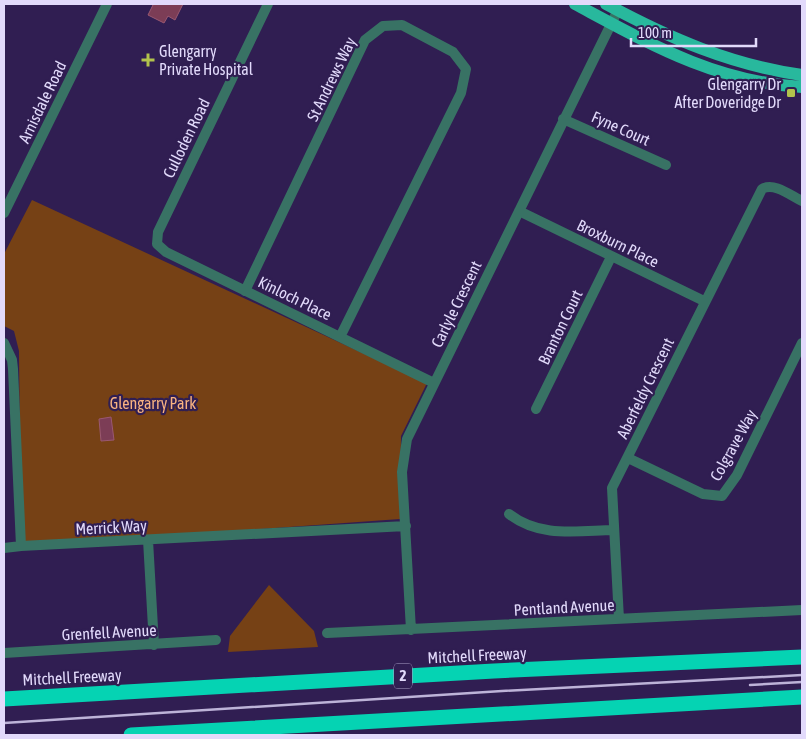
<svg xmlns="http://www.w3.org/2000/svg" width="806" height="739" font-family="'Asap Condensed',sans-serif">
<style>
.green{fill:#764115}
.building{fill:#7c3d56;stroke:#9a5871}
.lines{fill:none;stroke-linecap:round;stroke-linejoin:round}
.minor{stroke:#387264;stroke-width:10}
.major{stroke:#28b89d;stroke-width:12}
.highway{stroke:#05d3b3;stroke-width:15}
.rail{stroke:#bdb3d8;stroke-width:2.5}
.poi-dot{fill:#b2c34c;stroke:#301e52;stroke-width:2}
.labels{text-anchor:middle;stroke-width:4.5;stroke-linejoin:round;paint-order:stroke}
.shield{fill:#301e52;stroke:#ada2c8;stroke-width:1}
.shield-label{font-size:15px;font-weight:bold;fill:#e2dafb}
.poi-label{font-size:16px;fill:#e2dafb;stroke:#301e52;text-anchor:start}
.street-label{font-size:16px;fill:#e2dafb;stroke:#301e52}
.park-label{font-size:16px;fill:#f9b381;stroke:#301e52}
</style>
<rect width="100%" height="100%" fill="#301e52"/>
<path class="green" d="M32 200 427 383 401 436 400 519 21 546 19 351 14 331 4 326V254Z
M269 585 314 631 318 647 228 652 230 636Z"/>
<path class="building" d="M151 4H183L175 20 168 16 164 23 148 15 153 5Z
M111 417 114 440 101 441 99 419Z"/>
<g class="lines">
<path class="minor" d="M268 4 158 232 157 244 166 252 434 383
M563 119 666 165
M519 211 704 301
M4 213 107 4
M245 291 365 40 383 26 402 25 453 52 466 69 461 93 340 337
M4 343 12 360 13 369 21 546 406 526
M536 409 611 257
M628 458 703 494 722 496 737 475 802 343
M509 514C540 538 576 531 613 530
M148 540 154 645
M4 548 21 546
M619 619 612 488 762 189C774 182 790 195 802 201
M411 630 402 472 407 439 618 10
M327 633 802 610
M4 653 216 640"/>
<path class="major" d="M575 4C650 44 715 82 802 87
M606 4C669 38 731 65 802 75"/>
<path class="highway" d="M4 699 494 671 802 657
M131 735 802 697"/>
<path class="rail" d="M750 685 802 682
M4 723 502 691 802 675"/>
</g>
<g class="poi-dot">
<path d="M145.5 52.5h5v5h5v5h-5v5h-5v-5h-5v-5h5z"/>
<rect x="786" y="88" width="10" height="10" rx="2.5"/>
</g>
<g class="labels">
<rect class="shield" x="394" y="663.5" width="18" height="25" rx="4"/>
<g class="shield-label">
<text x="403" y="681">2</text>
</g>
<g class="poi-label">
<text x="159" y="57">Glengarry<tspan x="159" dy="18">Private Hospital</tspan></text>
<text x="781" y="90" text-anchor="end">Glengarry Dr<tspan x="781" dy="18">After Doveridge Dr</tspan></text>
</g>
<g class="street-label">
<text transform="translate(331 79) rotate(-64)" y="6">St Andrews Way</text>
<text transform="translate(42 102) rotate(-64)" y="6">Arnisdale Road</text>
<text transform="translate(621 128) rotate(24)" y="6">Fyne Court</text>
<text transform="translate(186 138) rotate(-64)" y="6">Culloden Road</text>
<text transform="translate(618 243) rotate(26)" y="6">Broxburn Place</text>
<text transform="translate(295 298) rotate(26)" y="6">Kinloch Place</text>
<text transform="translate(456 304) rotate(-64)" y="6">Carlyle Crescent</text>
<text transform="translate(560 327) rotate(-64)" y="6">Branton Court</text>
<text transform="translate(645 388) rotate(-64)" y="6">Aberfeldy Crescent</text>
<text transform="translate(733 445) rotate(-61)" y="6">Colgrave Way</text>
<text transform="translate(111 527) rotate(-3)" y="6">Merrick Way</text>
<text transform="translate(564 607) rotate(-3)" y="6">Pentland Avenue</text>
<text transform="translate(109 632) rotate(-3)" y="6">Grenfell Avenue</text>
<text transform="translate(477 655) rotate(-3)" y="6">Mitchell Freeway</text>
<text transform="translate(72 677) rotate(-3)" y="6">Mitchell Freeway</text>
</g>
<g class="park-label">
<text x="153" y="409">Glengarry Park</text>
</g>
</g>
<rect width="806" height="739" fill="none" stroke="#e2dafb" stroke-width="10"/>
<path d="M631 38v8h125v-8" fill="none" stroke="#e2dafb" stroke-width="2.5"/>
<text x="638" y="38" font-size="15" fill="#e2dafb" stroke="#301e52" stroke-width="4" paint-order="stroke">100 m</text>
</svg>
